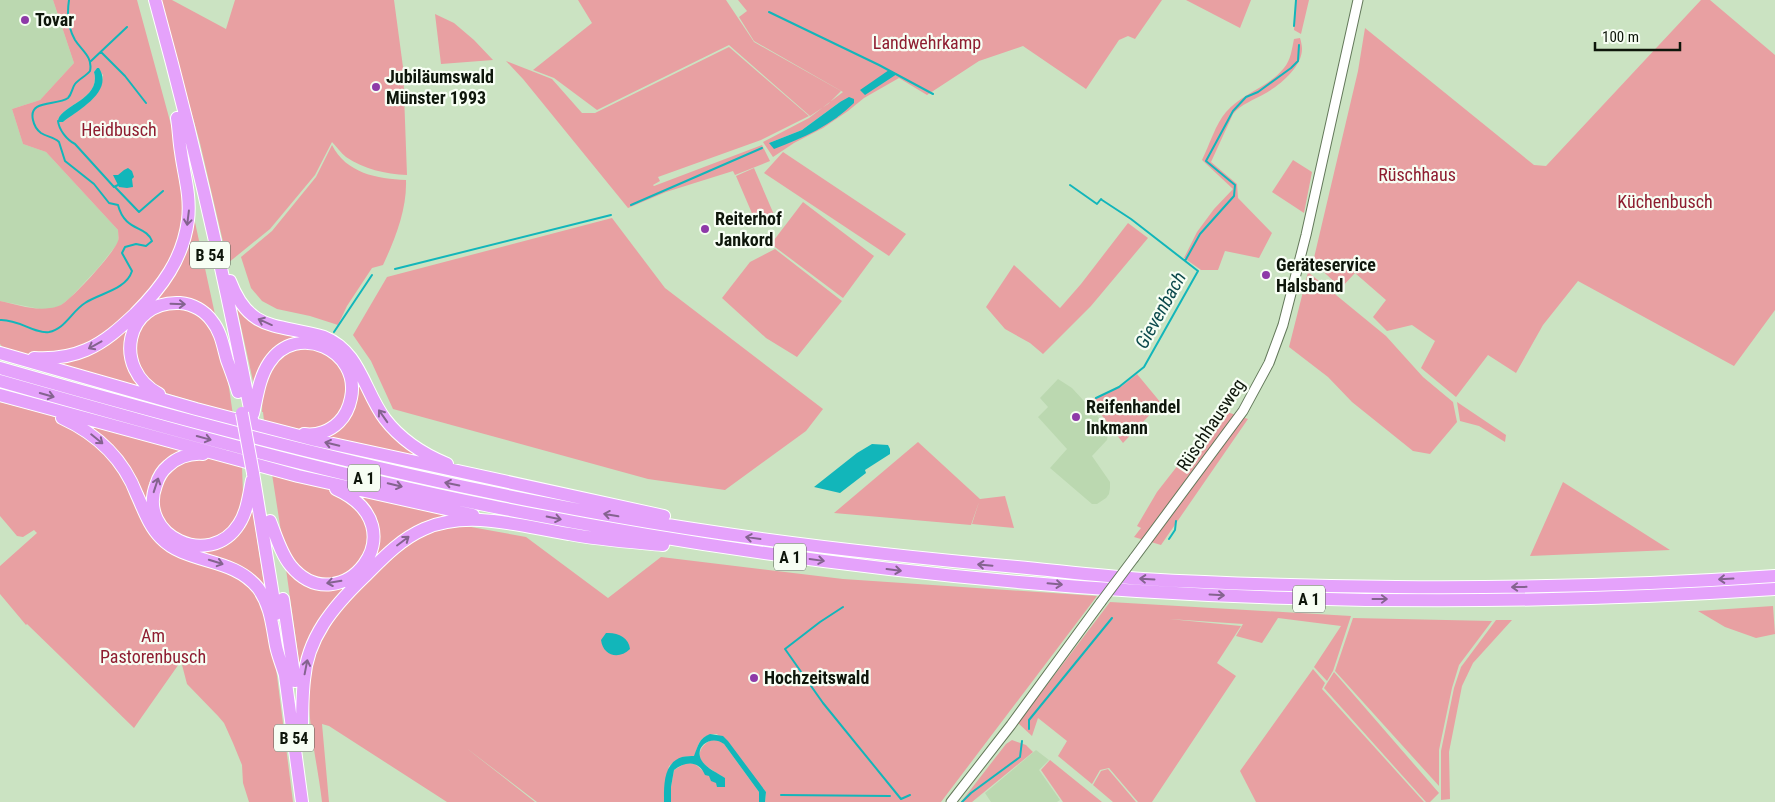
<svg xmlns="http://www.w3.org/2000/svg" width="1775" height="802" font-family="'Roboto Condensed',sans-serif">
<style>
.built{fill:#bbd8b0}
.green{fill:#e8a0a2;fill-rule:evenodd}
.water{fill:#12b6ba}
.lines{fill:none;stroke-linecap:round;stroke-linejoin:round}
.stream{stroke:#12b6ba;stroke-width:2}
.secondary-casing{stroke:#63785a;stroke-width:11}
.highway-casing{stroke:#fff;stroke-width:14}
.secondary{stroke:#fff;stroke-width:9}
.highway{stroke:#e5a2fb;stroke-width:12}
.secondary-bridge-casing{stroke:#63785a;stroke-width:11;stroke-linecap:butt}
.highway-bridge-casing{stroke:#fff;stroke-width:14;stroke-linecap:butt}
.secondary-bridge{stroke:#fff;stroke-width:9}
.highway-bridge{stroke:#e5a2fb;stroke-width:12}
.oneway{stroke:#84638f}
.poi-dot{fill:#8e3aa8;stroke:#f7fef4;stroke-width:2}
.labels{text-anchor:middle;stroke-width:4.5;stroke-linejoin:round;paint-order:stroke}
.shield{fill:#f7fef4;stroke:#545c51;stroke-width:1}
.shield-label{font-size:16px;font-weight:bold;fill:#0e160b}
.poi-label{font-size:18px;font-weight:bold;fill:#0e160b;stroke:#f7fef4;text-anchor:start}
.park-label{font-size:18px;fill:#8e1d30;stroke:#f7fef4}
.street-label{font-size:18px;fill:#0e160b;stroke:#f7fef4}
.water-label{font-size:19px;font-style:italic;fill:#0c4a4c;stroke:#f7fef4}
</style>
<rect width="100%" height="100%" fill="#cbe3c2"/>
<path class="built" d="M0 0H53L74 63 40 100 12 109 23 144 46 152 118 230V243L99 267 70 298 60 306 50 309H40L0 301Z
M1058 379 1072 388 1095 413 1108 430 1107 440 1092 456 1110 482V488L1109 494 1106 498 1097 504H1092L1050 468 1067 449 1038 417 1048 407 1040 398Z
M1036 750 1049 760 1039 770 1060 800 1057 802H991L985 793Z"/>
<path class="green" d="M53 0H137L173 132 186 199 178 246 157 284 108 332 74 350 32 355 4 349 0 344V301C15 304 34 311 50 308 53 308 58 306 61 305 73 298 114 253 118 241 119 238 118 234 118 230L46 152 23 144 12 109 40 100 74 63ZM97 68 103 75C102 98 79 109 63 122H58C57 106 102 100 94 72Z
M160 0H172L226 29 235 0H394L403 67 407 175C385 174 364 169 346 157 341 153 337 147 332 142L315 175 270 229 228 263 200 143Z
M578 0H726L754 42 841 91 828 104 810 116 729 45 597 110 554 78 533 70 592 23Z
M738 0H1162L1135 39 1128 36 1119 40 1086 89 1023 46 979 61 927 95 899 78 864 98 848 111 823 128 794 143 773 157 763 142 809 118 843 92 754 41 739 17 747 11ZM840 102 839 116 798 139 769 143 802 130Z
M1186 0H1251L1240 28Z
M1296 0H1309L1301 34 1294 30Z
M1701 0H1710L1775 55V310L1734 366 1578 281 1543 325 1516 373 1488 355 1456 397 1421 368 1435 341 1412 325 1387 331 1373 317 1386 300 1355 273 1341 288 1313 262 1358 71 1365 28 1534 165 1546 166Z
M435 14 454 23 474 40 493 60 441 64Z
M1300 38C1301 41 1302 46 1302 49 1302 67 1280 85 1266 93 1254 100 1241 104 1233 114L1211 162 1237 184 1238 198 1272 233 1259 258 1225 251 1218 270H1201L1184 258 1197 232 1214 209 1233 189 1202 160C1209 146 1216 123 1226 112 1242 93 1269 87 1284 68 1291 60 1292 48 1294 39Z
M729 47 809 116 761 140 658 177 660 181 653 185 654 186 762 145 770 161 735 175 733 171 666 192 628 208 523 79 506 61 552 79 582 113H595Z
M332 145C346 173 377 179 406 180 407 210 395 239 383 265L372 268 347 306 338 325 310 316 277 309 262 301 251 288 241 257 272 231 316 177Z
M783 152 906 234 889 256 764 173Z
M1293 160 1312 172 1304 213 1272 192Z
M754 168 775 217 757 225 736 176Z
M803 202 874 256 843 298 771 244Z
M193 213 216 319 166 302 129 335 147 390 41 360 70 356 147 305Z
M612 218 665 288 823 409 806 431 725 490 648 479 393 409 371 361 353 335 387 277Z
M1128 223 1148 238 1091 306 1043 354 1030 343 1005 329 986 307 1014 265 1060 308 1081 284Z
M775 249 842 301 797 357 766 338 722 298 750 262Z
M1308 272 1386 336 1423 377 1453 402 1457 422 1430 454 1413 451 1352 402 1328 377 1289 347Z
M236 304C269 344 310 322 342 351 357 364 363 386 373 403 389 434 412 449 442 465L317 436C321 435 327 434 331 431 341 426 349 416 353 405 371 351 298 315 265 362 259 370 258 381 255 390Z
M173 307C179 309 187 309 192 311 224 323 228 384 233 413L162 392 157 389 136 364V334L152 315Z
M305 347 333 356 348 380 344 409 326 426 304 430 264 421 263 412H262L263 385 280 356Z
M1137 374 1161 403 1123 443 1090 400 1122 386Z
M0 402 50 415 70 424 115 462 145 521 253 586 271 629 293 802H249L243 783 242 765 233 743 224 723 218 716 187 684 181 661 134 728 27 624 26 625 0 594V566L37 533 34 530 23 537 17 536 0 516Z
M1457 402 1506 435 1505 442 1479 426 1460 421Z
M1221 410 1248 419 1161 545 1134 537 1141 528 1137 526 1157 492Z
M75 420 187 450V452C128 475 146 553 204 548 215 547 227 542 235 534 244 524 245 511 251 500L265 591C258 583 250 574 240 569 216 556 187 557 166 539 144 522 140 489 125 466 112 445 94 436 75 420Z
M918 442 980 499 1005 496 1014 528 972 524 979 502 971 525 834 513Z
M203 457 242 466 243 494 241 506 236 521 217 538 188 540 167 526 158 508 160 484 176 464Z
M272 474 330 489 344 496 365 518 370 539 357 567 336 579 313 577 293 562 282 538Z
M1563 482 1659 543 1670 550 1530 556Z
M355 494 463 516 436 522 338 599 301 676 285 562 329 586 374 553 362 501Z
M471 527 526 537 608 598 661 557 843 579 1097 596 941 802H765L766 792 717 734C701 734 698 743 695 756L682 757 669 766 664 793V802H537L465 747 535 802H447L329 726 322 724 329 802H322C315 740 291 673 334 618 345 603 359 590 373 577 394 557 412 538 441 529 450 527 461 527 471 527Z
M1110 602 1351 616 1333 671 1327 681 1314 667 1341 626 1278 618 1262 643 1236 636 1243 624 1169 619 1241 626 1217 663 1236 676 1152 802H1138L1109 768 1100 770 1092 784 1058 756 1067 741 1038 718 1032 736 1018 723Z
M1773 606 1775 634 1756 638 1725 627 1698 611Z
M1353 618 1492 621 1459 665 1452 688 1439 750V786L1335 671Z
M1496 620H1512L1473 663 1462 686 1449 752 1450 799 1441 800V751L1454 688 1461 667Z
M1313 669 1325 683 1322 689 1424 802H1256L1240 771Z
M1334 672 1439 793 1430 802H1426L1324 688Z
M712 740H719L724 744 759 792V802H671V787L674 770 684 764 689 763 695 764 709 776 724 778C718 773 709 769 703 763 695 754 703 743 712 740Z
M1012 740 1026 745 1033 752 972 802H961L1006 744Z
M1050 760 1102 802H1063L1041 770Z
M1108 769 1136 802H1113L1093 785 1101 771Z"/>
<path class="water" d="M97 68H99C114 92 78 110 63 122H58C57 106 102 100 94 72Z
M889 70 897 74 865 95 860 90Z
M849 97 854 99V103C832 125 803 138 774 149L769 143 802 130 840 102Z
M128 168 132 171 134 177 132 179 133 187 127 188 119 187 113 175H118L124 170Z
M872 444 888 445 890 449V454L865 470 866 473 840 493 814 487 857 453Z
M606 633C617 632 629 637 630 649 619 660 603 656 601 640Z
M710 734 723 736 728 741 766 792 765 802H759V792L724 744C711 734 693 747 702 761 706 768 718 773 725 778V787H717L716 783 711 781 709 776 705 775C699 760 685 761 674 770L671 787V802H664C664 786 663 763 682 757 686 756 691 756 694 756 698 746 699 738 710 734Z"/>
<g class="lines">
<path class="stream" d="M769 12 879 65 933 94
M1294 26 1296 0
M101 52 125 76 146 103
M91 61 127 27
M58 121C59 130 67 140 75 144L114 187 118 185
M1070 185 1097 204 1101 199 1102 200 1131 219 1198 271 1144 367 1119 387 1096 398
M115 187 139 212 163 191
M631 205 762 148
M1185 261 1200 234 1234 196 1235 185 1206 161 1233 111 1246 97 1258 92 1291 68 1298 61 1299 45
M395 269 611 215
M0 320C19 319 34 334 49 332 65 329 72 311 85 303 100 293 126 290 132 271L122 253 125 247 136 244 146 246 152 241C146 225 125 232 118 205L109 203 94 184 65 161 59 142C54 137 47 137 41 133 37 130 34 125 33 120 28 99 57 106 68 98 72 94 72 88 75 84 79 79 86 76 90 71 93 57 82 51 75 40 68 28 67 13 69 0
M334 332 372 275
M1169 539 1175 530 1176 521
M843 607 820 622 785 649 823 703 901 799 910 795
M1029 729V720L1112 618
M781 795 890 796
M962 802 971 793 1020 757 1022 741"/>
<g class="secondary-casing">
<path id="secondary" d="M1134 558 1243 411 1269 363 1283 325 1306 235 1358 0
M951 802 1011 725 1101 602"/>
</g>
<g class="highway-casing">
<path id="highway" d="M155 0C193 138 225 278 252 419
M230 281C250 334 279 323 324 337 360 351 364 391 385 419 401 440 423 454 447 464
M0 353 196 409 315 440 664 516
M34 358C52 359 70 357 86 350 105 342 120 328 135 314 162 287 183 259 188 220 191 196 184 175 181 152 179 141 179 130 177 118
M0 368C202 426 407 480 614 516 749 540 881 555 1017 567 1059 571 1101 576 1143 579 1227 584 1312 586 1396 587 1522 588 1649 585 1775 576
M0 381C162 427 325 473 490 506 912 591 1345 618 1775 589
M159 394C112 369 125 300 180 303 193 304 205 311 212 321 221 332 223 346 227 360 231 371 235 381 238 392
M0 395 298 476 473 515
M253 414C257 397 259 378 269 363 296 321 361 350 351 398 349 408 346 415 339 422 330 431 317 436 304 434
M62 418C97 434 123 458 137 495 144 510 149 526 161 538 187 565 232 556 258 588 271 606 272 625 276 646 278 656 282 665 285 675
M203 454C189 453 178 457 168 466 162 471 158 478 156 485 137 536 210 570 239 524 247 512 249 495 252 480
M253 473 276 614
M270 521C276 536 281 554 291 566 340 625 422 528 336 489
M283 599 295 681
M284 668 302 802
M302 733C302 716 302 698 304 680 307 638 333 607 363 578 381 560 399 540 424 529 469 509 523 527 569 534 600 540 631 542 663 545"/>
</g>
<use href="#secondary" class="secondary"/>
<use href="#highway" class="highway"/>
<g class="secondary-bridge-casing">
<path id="secondary-bridge" d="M1101 602 1134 558"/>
</g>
<g class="highway-bridge-casing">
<path id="highway-bridge" d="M242 413 253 473"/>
</g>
<use href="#secondary-bridge" class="secondary-bridge"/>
<use href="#highway-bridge" class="highway-bridge"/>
</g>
<defs><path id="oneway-shaft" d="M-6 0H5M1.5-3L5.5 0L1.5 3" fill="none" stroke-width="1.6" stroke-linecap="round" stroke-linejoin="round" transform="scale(1.25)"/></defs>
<g class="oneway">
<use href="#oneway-shaft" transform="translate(188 218) rotate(97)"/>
<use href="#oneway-shaft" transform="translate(178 304) rotate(2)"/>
<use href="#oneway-shaft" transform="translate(265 322) rotate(-156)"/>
<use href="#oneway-shaft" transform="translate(95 345) rotate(151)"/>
<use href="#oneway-shaft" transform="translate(47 395) rotate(16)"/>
<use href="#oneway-shaft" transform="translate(383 416) rotate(-125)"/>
<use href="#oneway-shaft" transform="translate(204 438) rotate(15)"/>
<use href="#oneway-shaft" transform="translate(97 439) rotate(39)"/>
<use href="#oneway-shaft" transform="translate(332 444) rotate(-167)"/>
<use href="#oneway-shaft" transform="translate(452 484) rotate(-168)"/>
<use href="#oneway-shaft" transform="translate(156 485) rotate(-72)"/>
<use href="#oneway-shaft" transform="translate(395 485) rotate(13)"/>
<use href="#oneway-shaft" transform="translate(611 515) rotate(-170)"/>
<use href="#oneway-shaft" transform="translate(554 518) rotate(11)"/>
<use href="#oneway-shaft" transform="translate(753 538) rotate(-172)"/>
<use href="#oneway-shaft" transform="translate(403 541) rotate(-37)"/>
<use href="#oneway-shaft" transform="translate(817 560) rotate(8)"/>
<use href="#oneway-shaft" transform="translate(216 562) rotate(17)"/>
<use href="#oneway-shaft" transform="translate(985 565) rotate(-175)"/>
<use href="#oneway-shaft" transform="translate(894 570) rotate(7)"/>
<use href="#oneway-shaft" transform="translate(1147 579) rotate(-177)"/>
<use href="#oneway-shaft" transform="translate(1726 579) rotate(177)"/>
<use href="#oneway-shaft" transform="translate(334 582) rotate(171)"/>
<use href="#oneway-shaft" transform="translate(1055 584) rotate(5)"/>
<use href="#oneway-shaft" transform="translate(1519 587) rotate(179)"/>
<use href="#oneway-shaft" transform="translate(1217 595) rotate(3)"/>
<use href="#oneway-shaft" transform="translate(1380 599)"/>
<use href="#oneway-shaft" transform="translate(306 667) rotate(-79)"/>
</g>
<g class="poi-dot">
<circle cx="25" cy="20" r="5"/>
<circle cx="376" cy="87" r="5"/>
<circle cx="705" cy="229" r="5"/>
<circle cx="1266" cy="275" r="5"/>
<circle cx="1076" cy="417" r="5"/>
<circle cx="754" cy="678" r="5"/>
</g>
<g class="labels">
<g class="shield">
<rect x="190" y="241.5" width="40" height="27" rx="4"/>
<rect x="348" y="464.5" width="32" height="27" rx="4"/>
<rect x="774" y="543.5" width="32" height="27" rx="4"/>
<rect x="1293" y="585.5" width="32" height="27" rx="4"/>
<rect x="274" y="724.5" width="40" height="27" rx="4"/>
</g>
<g class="shield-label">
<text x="210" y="261">B 54</text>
<text x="364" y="484">A 1</text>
<text x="790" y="563">A 1</text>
<text x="1309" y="605">A 1</text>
<text x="294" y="744">B 54</text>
</g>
<g class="poi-label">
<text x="35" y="26">Tovar</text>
<text x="386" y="83">Jubiläumswald<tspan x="386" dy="21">Münster 1993</tspan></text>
<text x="715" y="225">Reiterhof<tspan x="715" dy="21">Jankord</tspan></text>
<text x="1276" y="271">Geräteservice<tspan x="1276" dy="21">Halsband</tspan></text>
<text x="1086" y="413">Reifenhandel<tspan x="1086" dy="21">Inkmann</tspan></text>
<text x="764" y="684">Hochzeitswald</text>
</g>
<g class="park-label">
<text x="927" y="49">Landwehrkamp</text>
<text x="119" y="136">Heidbusch</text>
<text x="1417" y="181">Rüschhaus</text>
<text x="1665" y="208">Küchenbusch</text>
<text x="153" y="642">Am<tspan x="153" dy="21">Pastorenbusch</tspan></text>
</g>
<g class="street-label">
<text transform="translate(1211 425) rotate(-56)" y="6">Rüschhausweg</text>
</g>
<g class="water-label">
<text transform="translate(1160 310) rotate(-61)" y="7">Gievenbach</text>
</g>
</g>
<path d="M1595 42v8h85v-8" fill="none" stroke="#0e160b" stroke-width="2.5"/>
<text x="1602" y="42" font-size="15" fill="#0e160b" stroke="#f7fef4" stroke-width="4" paint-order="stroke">100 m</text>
</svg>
